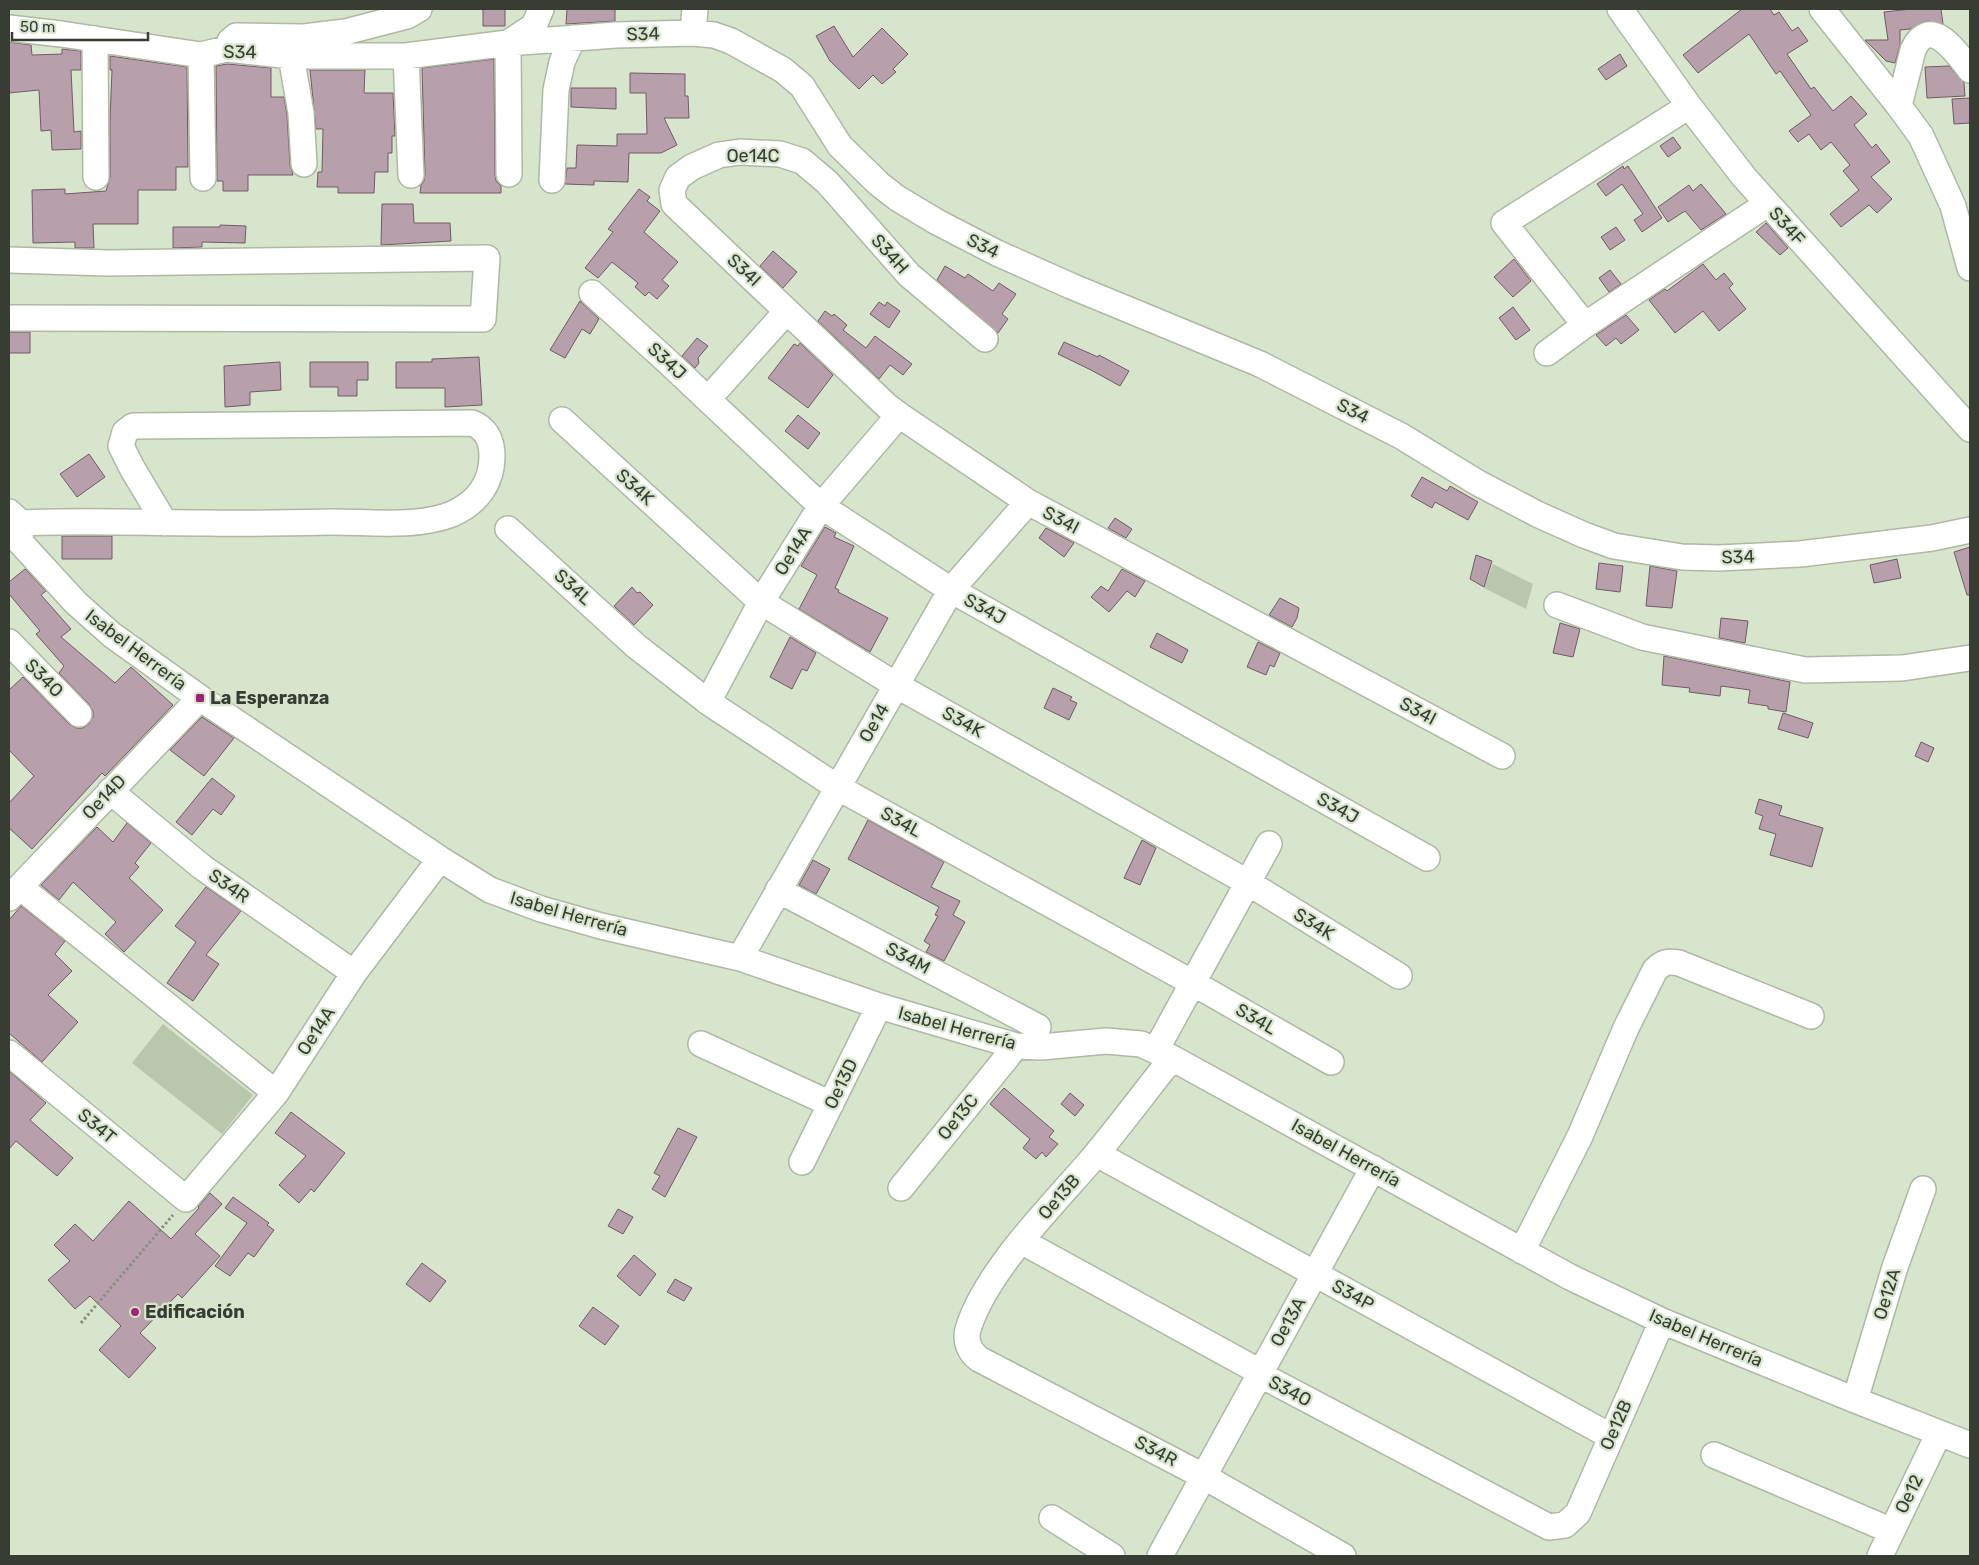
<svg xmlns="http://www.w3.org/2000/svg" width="1979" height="1565" font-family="Rubik,sans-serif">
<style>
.green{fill:#b9c7ad}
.building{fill:#b89fac;stroke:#715a66}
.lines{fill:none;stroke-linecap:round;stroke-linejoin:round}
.minor-casing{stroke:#adb9a2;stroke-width:28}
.path{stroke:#879080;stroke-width:3;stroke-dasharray:2.5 2.5;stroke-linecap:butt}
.minor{stroke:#fff;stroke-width:25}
.poi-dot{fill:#a02275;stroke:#d8e5cd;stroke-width:2}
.labels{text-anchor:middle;stroke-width:4.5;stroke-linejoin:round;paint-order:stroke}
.street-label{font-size:18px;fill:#383d34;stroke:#d8e5cd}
.poi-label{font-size:18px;font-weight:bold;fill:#383d34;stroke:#d8e5cd;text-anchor:start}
</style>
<rect width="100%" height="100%" fill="#d8e5cd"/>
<path class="green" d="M1493 564 1533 584 1526 609 1484 588Z
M163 1024 253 1095 222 1134 132 1063Z"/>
<path class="building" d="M483 9H505V26H483Z
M567 9H615V21L566 24Z
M1742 9H1770L1774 15 1779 12 1792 31 1798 27 1808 41 1787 54 1811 89 1814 87 1833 111 1851 96 1867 114 1854 125 1872 148 1876 144 1890 162 1871 177 1892 199 1877 213 1869 205 1841 227 1830 214 1859 190 1843 171 1850 165 1831 142 1821 150 1809 134 1798 142 1789 131 1811 115 1780 71 1776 74 1749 34 1698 73 1683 55Z
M1911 9H1941L1943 24 1928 21 1920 23 1910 29 1900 30V45L1895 63 1886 61 1865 40H1888L1884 12Z
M834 26 853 57 882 28 908 54 893 69 896 72 882 84 873 75 859 89 830 61 816 36Z
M9 42 31 45 32 55 62 54V49L81 51V70H71L74 132 81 131V149L52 150 51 130 41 131 39 90 9 93Z
M1620 54 1627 66 1606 80 1598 69Z
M110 56 187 67 188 167H176V190H138V224H93L94 248H75V242L33 243 32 190 65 189V194L106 191 110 177V120L112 70H110Z
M494 59 495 174 496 181 501 186V193H420L421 185 424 181 425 174 422 68Z
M227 64 271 68V97H284L287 115 290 165 293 175H248V191H223V181H217L216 66Z
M1949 66 1964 83 1965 96 1927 98 1925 67Z
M310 70H365L364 93H393L395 136H392V153H388V172H375L374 193H338V187H317L318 172H322L323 129H316Z
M630 73 685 74V96H688L689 118H664L677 145 661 153H629L628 182 594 181V185L565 184 567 168H576L577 145 617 146V134H647L646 93H630Z
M571 88H616V109L571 107Z
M1970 98V123L1954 124 1952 99Z
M1673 137 1681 148 1668 157 1660 146Z
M1623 166 1624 169 1628 166 1662 218 1642 232 1634 220 1643 214 1622 184 1606 196 1597 184Z
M1701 184 1726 214 1701 230 1685 211 1668 222 1658 207 1689 185 1693 191Z
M639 189 650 197 647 201 660 211 644 232 678 262 662 280 669 286 657 299 649 292 645 296 635 287 638 283 612 262 598 278 585 268 613 232 608 229Z
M382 204H413L414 223H450L451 241 381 245Z
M1766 223 1788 248 1780 255 1756 232Z
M220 225 246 226 245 243 202 242V247L173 248V227H220Z
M1616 227 1625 240 1610 250 1601 237Z
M773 251 797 272 783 288 760 266Z
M1514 259 1531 281 1513 297 1494 277Z
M1703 264 1716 280 1724 273 1733 284 1729 288 1746 309 1719 331 1703 311 1675 333 1649 300 1665 289 1667 291Z
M945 266 965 278 968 274 993 291 999 283 1016 294 1002 314 1008 319 998 333 937 280Z
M1610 270 1621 284 1609 292 1599 278Z
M580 301 599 319 590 334 582 329 565 358 550 350Z
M879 302 885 306 887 302 900 311 889 328 870 314Z
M1513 307 1530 330 1516 340 1499 318Z
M825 311 832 316 834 314 847 325 843 330 866 348 875 336 912 364 903 375 890 365 879 379 818 321Z
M1626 315 1639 330 1621 344 1616 338 1606 346 1596 335Z
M9 332H30V353H9Z
M697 338 708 346 698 358 699 363 695 368 682 356Z
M1064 342 1098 357 1099 355 1129 371 1120 386 1091 370 1058 354Z
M800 343 833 375 808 408 768 378 794 344 798 346Z
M479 357 482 405 445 407V388H396V362H432V359Z
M280 362 281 390 250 392V405L225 407 224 366Z
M310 362H368V380H357V396H338V387H310Z
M798 415 820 433 808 449 785 431Z
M89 454 105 477 77 497 60 474Z
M1422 477 1447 491 1450 486 1478 502 1468 520 1435 502 1432 508 1411 496Z
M1115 518 1132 529 1126 538 1108 528Z
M825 527 836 533 834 537 854 546 835 588 839 590 838 592 888 618 870 652 799 609 817 575 801 566Z
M1046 528 1074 543 1064 557 1039 538Z
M62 536H112V559H62Z
M1970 547V595H1967L1954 552Z
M1476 555 1492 561 1484 587 1470 579Z
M1897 559 1901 578 1874 583 1870 565Z
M1599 563 1623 566 1620 592 1596 589Z
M1650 566 1677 571 1672 608 1646 606Z
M25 569 46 591 41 595 71 629 61 637 115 683 131 667 173 705 105 776 102 773 32 849 9 828V803L34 776 9 750V690L23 677 69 724 76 728H83L89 724 93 717V711L89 704 59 673 64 666 36 634 40 631 9 594V582Z
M1122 569 1145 581 1135 597 1127 591 1109 612 1091 597 1101 586 1108 591Z
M632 587 637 593 640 592 653 605 634 625 614 606Z
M1280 598 1299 608 1297 618 1292 627 1269 615Z
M1721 618 1748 621 1745 643 1719 638Z
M1560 623 1580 629 1573 657 1553 653Z
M1157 633 1188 650 1182 663 1150 647Z
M790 637 816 653 807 671 802 669 792 689 770 677Z
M1258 642 1280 653 1274 667 1270 665 1266 675 1247 667Z
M1664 656 1790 682 1786 712 1768 709V706L1748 703 1750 690 1721 686 1720 696 1689 692 1690 688 1662 685Z
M1053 688 1072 697 1070 700 1077 703 1069 720 1044 708Z
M1783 713 1813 723 1808 738 1778 729Z
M202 717 234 738 204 776 170 750Z
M1921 742 1934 748 1928 762 1915 756Z
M212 778 235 796 221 815 213 809 192 835 176 822Z
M1759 799 1782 806 1779 815 1823 828 1812 867 1770 855 1776 834 1759 829 1763 816 1755 813Z
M868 820 944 862 931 887 960 901 953 915 965 922 944 961 926 952 930 945 924 941 938 916 935 915 939 907 848 859Z
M127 823 151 843 135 863 139 867 129 878 163 910 124 952 105 934 116 922 73 882 59 900 41 885 97 827 113 842Z
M1142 840 1156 848 1140 885 1124 878Z
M813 860 830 869 816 894 799 885Z
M206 887 241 911 206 955 219 964 193 1001 167 983 196 942 175 926Z
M21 906 65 941 55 954 72 971 48 995 78 1022 42 1062 9 1033V920Z
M9 1071 46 1103 30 1120 73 1158 57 1176 16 1141 9 1149Z
M1004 1088 1054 1131 1049 1137 1058 1144 1046 1157 1042 1152 1036 1159 1023 1148 1030 1139 990 1104Z
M1070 1093 1084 1105 1075 1116 1061 1104Z
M291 1112 345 1153 314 1192 311 1189 299 1203 279 1185 306 1156 275 1133Z
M678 1128 697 1137 665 1197 652 1189 660 1176 654 1173Z
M210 1193 222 1204 195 1234 220 1256 182 1298 178 1294 140 1333 156 1348 129 1378 99 1350 121 1326 90 1296 75 1309 48 1280 70 1261 54 1245 75 1224 93 1241 129 1201 171 1239 199 1208 198 1207Z
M233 1197 269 1223 267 1225 274 1230 254 1257 248 1253 230 1276 215 1266 247 1223 225 1208Z
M618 1209 633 1217 623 1234 608 1226Z
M634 1255 656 1274 640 1296 617 1276Z
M422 1263 446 1281 430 1302 406 1284Z
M675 1279 692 1288 684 1301 667 1292Z
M593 1307 619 1326 605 1345 579 1326Z"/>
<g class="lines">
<g class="minor-casing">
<path id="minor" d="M1620 9 1689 106 1744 177 1970 429
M1822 9 1899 106 1921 136 1953 206 1970 268
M9 28 61 34 201 55 226 49 291 56H406L508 43 616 35 693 33 714 35 731 41 783 70 802 86 840 146 879 184 897 198 937 222 997 253 1071 286 1260 364 1401 436 1478 483 1537 514 1584 535 1614 546 1682 557 1719 558 1800 554 1932 538 1970 530
M693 33 695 9
M95 39 96 177
M230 41 236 36 304 37 345 32 407 16 419 9
M201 55 203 178
M291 56 301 113 304 164
M406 56 411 175
M1899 106 1913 50C1930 13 1957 53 1970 70
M509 174 508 43 534 26 541 9
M552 180 556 90 562 62 573 38
M9 260 108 263 487 258 483 319 9 318
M592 293 667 361 821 506 951 590 1427 858
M1585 325 1504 223 1689 106
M985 339 909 275 827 182 802 161 780 154 740 152 719 155 692 167 678 177 672 190 674 204 887 406 899 415 1028 502 1502 756
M1547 353 1585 325 1767 204
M708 399 787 311
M562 420 761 602 896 685 1247 882 1399 976
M9 512 21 523 20 542 76 603 112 635 200 698 440 859 490 890 541 909 601 926 740 958 879 1006 1016 1046 1041 1047 1106 1041 1141 1044 1172 1058 1570 1277 1662 1321 1855 1400 1970 1445
M21 523C84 520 147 523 211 523 251 524 291 523 332 522 369 522 417 528 452 514 477 503 492 483 492 456 492 441 486 428 472 423L133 426 125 432 121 446 132 468 165 523
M508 529 636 646 708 702 837 787 1193 983 1331 1062
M1557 605 1642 637 1805 670 1902 668 1970 658
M9 642 79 714
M708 702 761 602 821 506 899 415
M110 791 202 867 354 973
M20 887 276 1093
M778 890 1038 1027
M9 898 200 698
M740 958 951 590 1028 502
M701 1044 831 1104
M1156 1050 1269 844
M9 1053 186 1199 276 1093 354 973 440 859
M1172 1058C1144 1093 1117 1130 1087 1165 1048 1210 988 1270 969 1326 964 1339 969 1352 979 1359L1203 1476 1343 1556
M1097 1154 1610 1436
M802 1162 879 1006
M901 1188 1016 1046
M1021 1241 1260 1372 1259 1374 1549 1527 1565 1525 1578 1513 1662 1321
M1522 1251 1580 1136 1626 1028 1655 970C1663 962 1668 961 1679 963L1811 1016
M1855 1400 1895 1267 1923 1189
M1714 1455 1892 1531
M1052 1518 1112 1556
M1160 1556 1373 1168
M1880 1556 1939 1433"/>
</g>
<path class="path" d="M81 1323 173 1215"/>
<use href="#minor" class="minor"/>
</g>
<g class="poi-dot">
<rect x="195" y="693" width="10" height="10" rx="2.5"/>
<circle cx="135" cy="1312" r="5"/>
</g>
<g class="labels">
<g class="street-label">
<text transform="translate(643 34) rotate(-2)" y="6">S34</text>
<text transform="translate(240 52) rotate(1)" y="6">S34</text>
<text x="753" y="162">Oe14C</text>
<text transform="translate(1787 226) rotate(48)" y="6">S34F</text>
<text transform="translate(983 246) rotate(26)" y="6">S34</text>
<text transform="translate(890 254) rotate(48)" y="6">S34H</text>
<text transform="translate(744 270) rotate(43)" y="6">S34I</text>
<text transform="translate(667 361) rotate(43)" y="6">S34J</text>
<text transform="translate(1353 411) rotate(27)" y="6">S34</text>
<text transform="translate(635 487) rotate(42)" y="6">S34K</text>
<text transform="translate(1061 520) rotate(28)" y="6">S34I</text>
<text transform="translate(793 551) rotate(-58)" y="6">Oe14A</text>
<text transform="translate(1738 557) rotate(-2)" y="6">S34</text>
<text transform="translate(573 587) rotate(42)" y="6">S34L</text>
<text transform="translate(985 609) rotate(29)" y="6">S34J</text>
<text transform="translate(136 650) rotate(37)" y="6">Isabel Herrería</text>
<text transform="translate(44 678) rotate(45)" y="6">S34O</text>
<text transform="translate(1418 711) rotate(28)" y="6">S34I</text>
<text transform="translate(963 722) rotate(29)" y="6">S34K</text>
<text transform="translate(874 723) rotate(-60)" y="6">Oe14</text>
<text transform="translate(104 797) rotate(-46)" y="6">Oe14D</text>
<text transform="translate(1338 808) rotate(29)" y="6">S34J</text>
<text transform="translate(901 822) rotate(29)" y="6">S34L</text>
<text transform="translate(229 886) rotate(35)" y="6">S34R</text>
<text transform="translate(569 914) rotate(16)" y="6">Isabel Herrería</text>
<text transform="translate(1314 924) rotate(32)" y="6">S34K</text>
<text transform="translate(908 958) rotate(28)" y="6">S34M</text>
<text transform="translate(1256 1019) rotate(30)" y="6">S34L</text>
<text transform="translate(957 1028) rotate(15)" y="6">Isabel Herrería</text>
<text transform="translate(316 1031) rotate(-57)" y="6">Oe14A</text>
<text transform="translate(841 1084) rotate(-64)" y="6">Oe13D</text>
<text transform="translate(958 1117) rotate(-51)" y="6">Oe13C</text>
<text transform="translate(97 1126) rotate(40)" y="6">S34T</text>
<text transform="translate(1346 1153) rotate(29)" y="6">Isabel Herrería</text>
<text transform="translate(1059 1197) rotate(-49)" y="6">Oe13B</text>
<text transform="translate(1887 1294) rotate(-73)" y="6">Oe12A</text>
<text transform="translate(1353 1295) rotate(29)" y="6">S34P</text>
<text transform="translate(1288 1322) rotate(-61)" y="6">Oe13A</text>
<text transform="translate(1706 1338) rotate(23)" y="6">Isabel Herrería</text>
<text transform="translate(1290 1391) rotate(28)" y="6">S34O</text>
<text transform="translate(1616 1425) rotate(-66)" y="6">Oe12B</text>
<text transform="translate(1156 1451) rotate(28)" y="6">S34R</text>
<text transform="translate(1909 1494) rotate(-64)" y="6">Oe12</text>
</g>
<g class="poi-label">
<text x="210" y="704">La Esperanza</text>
<text x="145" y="1318">Edificación</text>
</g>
</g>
<rect width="1979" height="1565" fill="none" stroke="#383d34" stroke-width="20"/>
<path d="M12 32v8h136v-8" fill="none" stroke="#383d34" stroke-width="2.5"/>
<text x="20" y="32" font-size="15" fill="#383d34" stroke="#d8e5cd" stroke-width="4" paint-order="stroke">50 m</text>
</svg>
